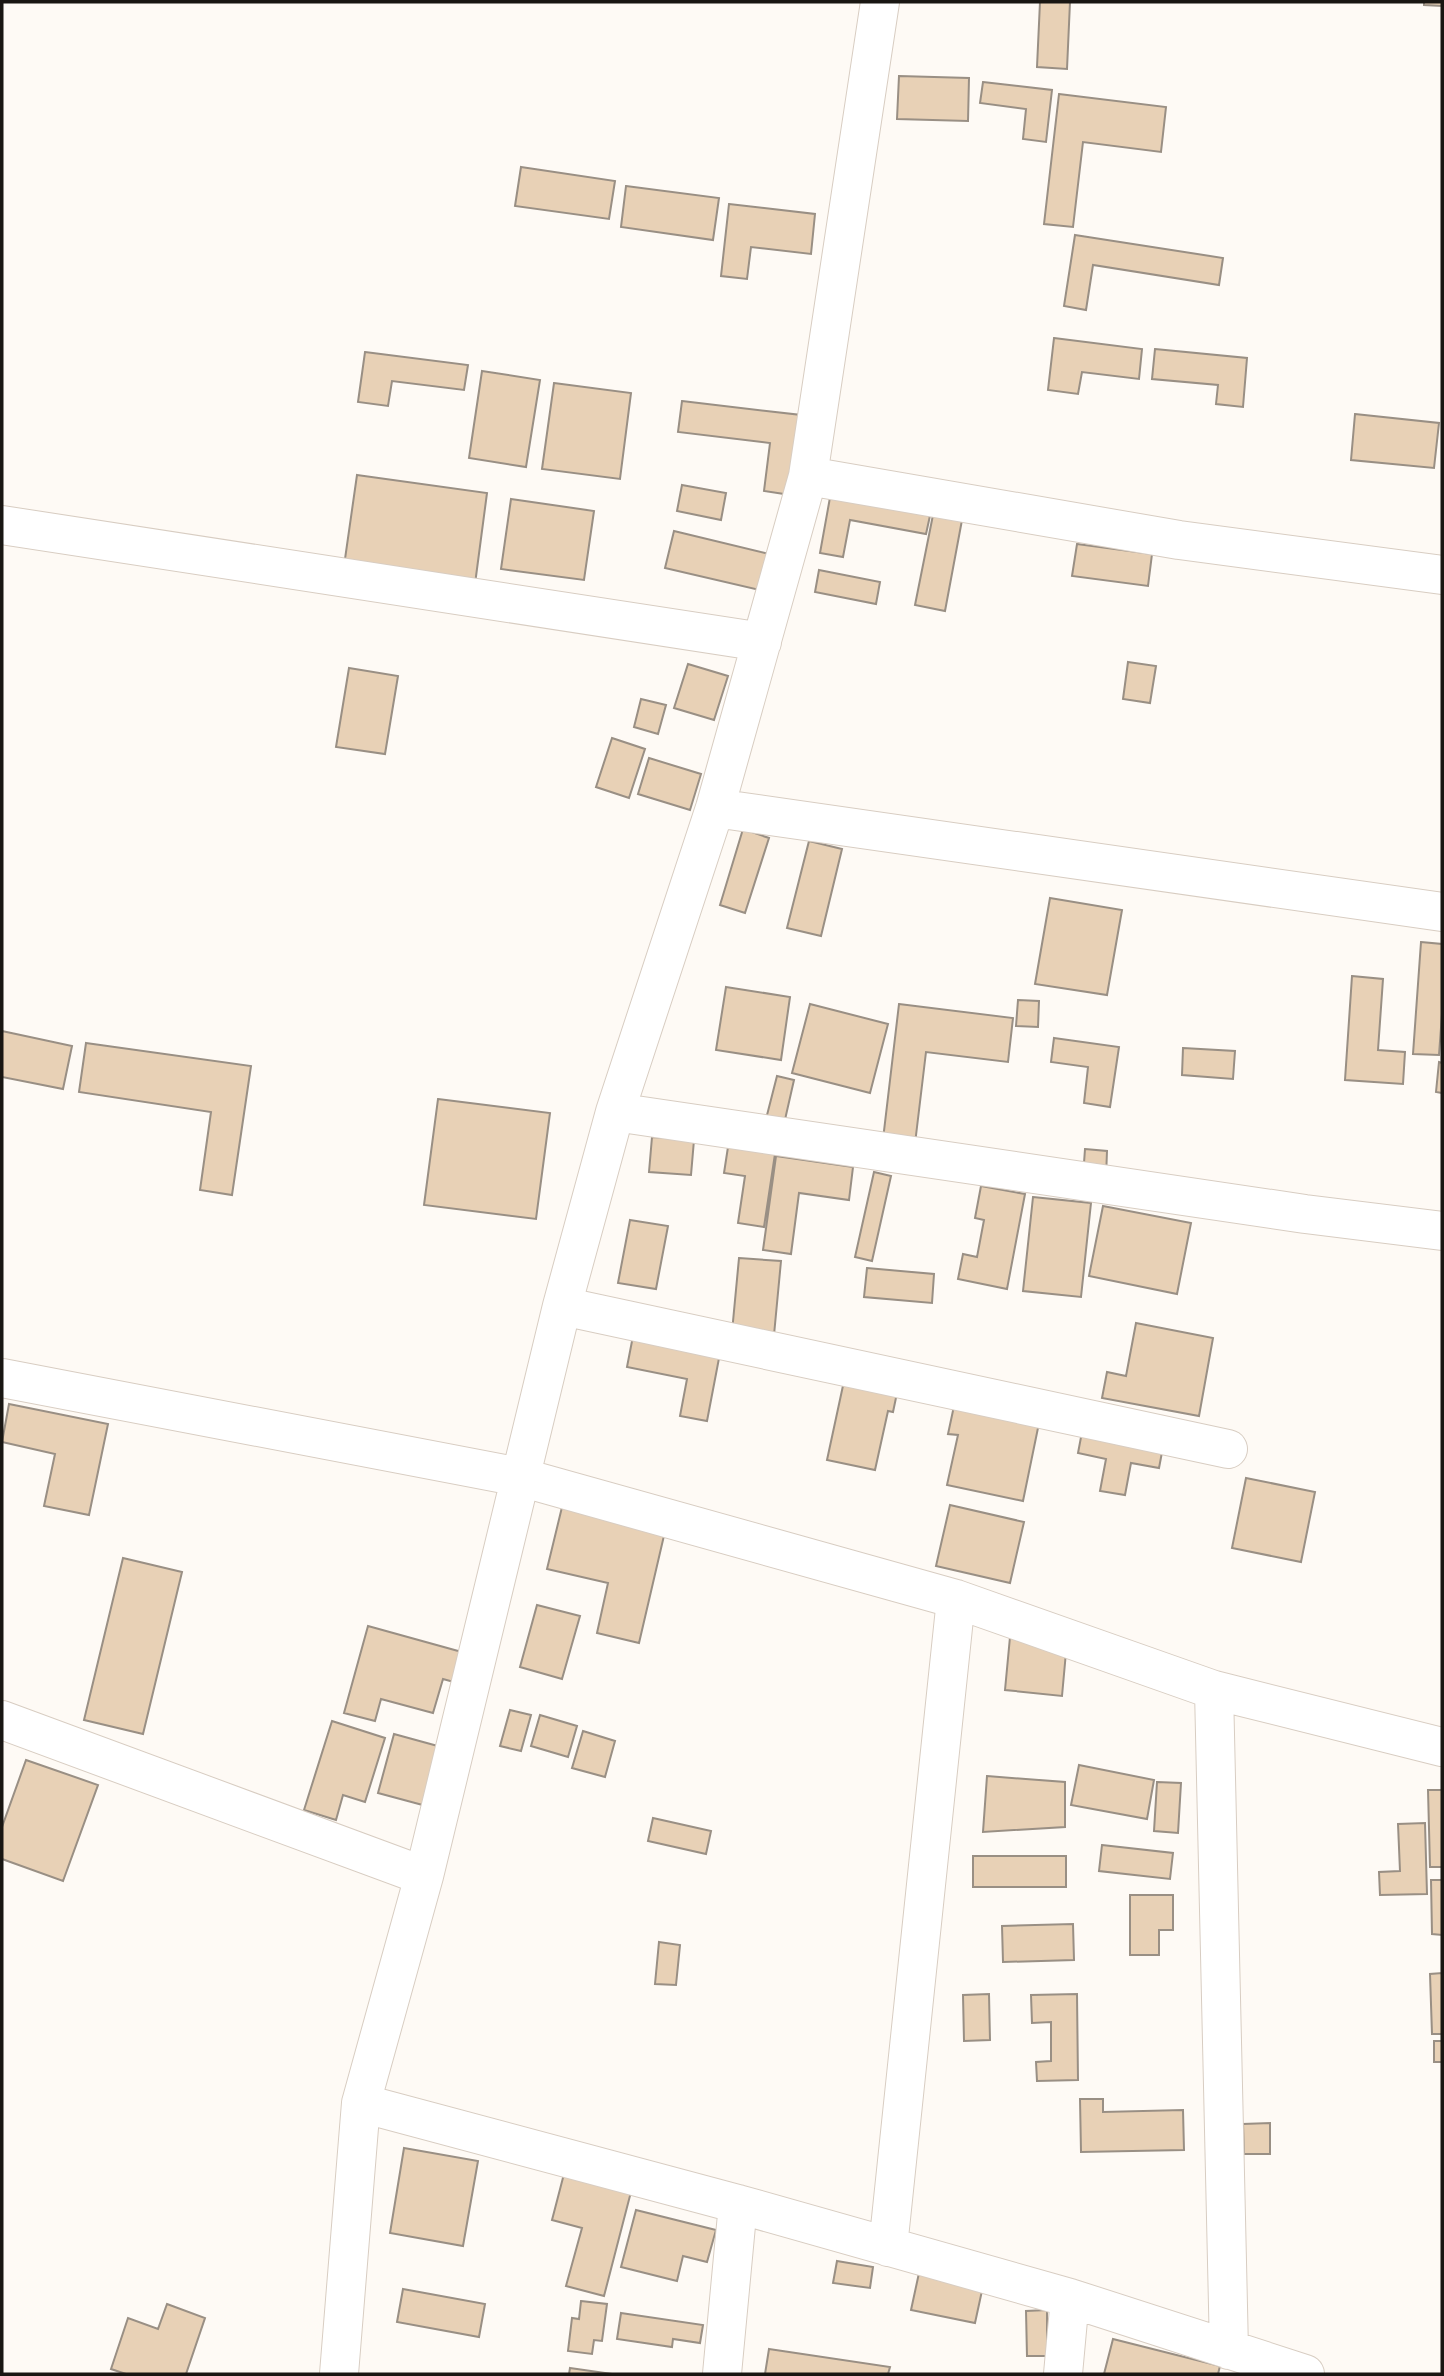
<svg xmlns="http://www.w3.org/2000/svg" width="1444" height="2376" font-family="Cabin,sans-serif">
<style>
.building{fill:#e8d1b6;stroke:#998f84;stroke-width:2}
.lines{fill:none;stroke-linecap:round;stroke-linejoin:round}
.street-casing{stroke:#d8cdc2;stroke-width:40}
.street{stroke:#fff;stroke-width:38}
</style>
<rect width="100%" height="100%" fill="#fefaf5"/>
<path class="building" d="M1040 2H1070L1067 69 1037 67Z
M1424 2H1442V6L1424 5Z
M899 76 969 78 968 121 897 119Z
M983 82 1052 90 1046 142 1023 139 1026 109 980 103Z
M1059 94 1166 107 1161 152 1083 142 1073 227 1044 224Z
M521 167 615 181 609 219 515 206Z
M626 186 719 198 713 240 621 227Z
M729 204 815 214 811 254 751 247 747 279 721 276Z
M1075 235 1223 258 1219 285 1093 265 1086 310 1064 306Z
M1054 338 1142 349 1139 379 1082 372 1078 394 1048 390Z
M1155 349 1247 358 1243 407 1216 404 1218 385 1152 379Z
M365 352 468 365 464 390 392 381 388 406 358 402Z
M482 371 540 380 526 467 469 458Z
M554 383 631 393 620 479 542 469Z
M682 401 801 415 791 495 764 491 770 443 678 432Z
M1355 414 1439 423 1434 468 1351 460Z
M357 475 487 493 475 584 344 566Z
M682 485 726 493 721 520 677 511Z
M831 492 931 511 926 534 850 520 843 557 820 553Z
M511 499 594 511 584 580 501 569Z
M933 515 962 520 945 611 915 605Z
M674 531 773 555 764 591 665 568Z
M1077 544 1152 554 1148 586 1072 576Z
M819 570 880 582 876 604 815 592Z
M1128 662 1156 666 1150 703 1123 699Z
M688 664 728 676 714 720 674 708Z
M349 668 398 676 385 754 336 747Z
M641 699 666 705 658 734 634 727Z
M612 738 645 749 629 798 596 787Z
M649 758 701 774 690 810 638 794Z
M743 829 769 838 745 913 720 905Z
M809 841 842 849 821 936 787 928Z
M1050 898 1122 910 1107 995 1035 984Z
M1421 942 1442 944V1014L1439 1055 1413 1054Z
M1352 976 1383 979 1378 1050 1405 1052 1403 1084 1345 1080Z
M726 987 790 997 781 1060 716 1050Z
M1018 1000 1039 1001 1038 1027 1016 1026Z
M810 1004 888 1024 870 1093 792 1073Z
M899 1004 1013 1018 1008 1062 926 1052 914 1152 882 1148Z
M2 1031 72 1046 63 1089 2 1077Z
M1054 1038 1119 1047 1110 1107 1084 1103 1088 1067 1051 1062Z
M86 1043 251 1066 232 1195 200 1190 211 1112 79 1092Z
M1183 1048 1235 1051 1233 1079 1182 1075Z
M1439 1062 1442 1063V1093L1436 1092Z
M777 1076 794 1080 784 1124 766 1119Z
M438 1099 550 1113 536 1219 424 1205Z
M652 1137 694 1140 691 1175 649 1172Z
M728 1147 775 1154 764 1227 738 1223 745 1176 724 1173Z
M1085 1149 1107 1151 1106 1178 1083 1177Z
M776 1156 853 1167 849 1200 799 1193 791 1254 763 1250Z
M874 1172 891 1176 872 1261 855 1257Z
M981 1186 1025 1194 1007 1289 958 1279 963 1254 977 1257 984 1220 975 1218Z
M1033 1197 1091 1203 1081 1297 1023 1291Z
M1103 1206 1191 1223 1177 1294 1089 1276Z
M630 1220 668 1226 656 1289 618 1283Z
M739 1258 781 1261 774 1335 732 1332Z
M867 1268 934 1274 932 1303 864 1297Z
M1136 1323 1213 1338 1199 1416 1102 1398 1107 1372 1126 1376Z
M633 1336 720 1353 707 1421 680 1416 687 1379 627 1367Z
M844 1381 897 1393 893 1412 888 1411 875 1470 827 1460Z
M9 1404 108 1424 89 1515 44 1506 55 1454 2 1442Z
M954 1406 1039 1423 1023 1501 947 1485 958 1435 948 1434Z
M1082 1432 1163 1447 1159 1468 1131 1463 1125 1495 1100 1491 1106 1459 1078 1453Z
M1246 1478 1315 1492 1301 1562 1232 1548Z
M563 1503 666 1527 639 1643 597 1633 608 1583 547 1569Z
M950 1505 1024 1522 1010 1583 936 1566Z
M123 1558 182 1572 143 1734 84 1720Z
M537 1605 580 1616 562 1679 520 1667Z
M368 1626 469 1654 461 1684 443 1679 433 1713 381 1699 375 1721 344 1713Z
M1010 1637 1066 1652 1062 1696 1005 1690Z
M510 1710 531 1715 521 1751 500 1746Z
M540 1715 577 1726 568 1757 531 1746Z
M332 1721 385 1738 365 1802 343 1795 336 1820 304 1810Z
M583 1731 615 1741 605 1777 572 1768Z
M394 1734 445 1748 430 1807 378 1793Z
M26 1760 98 1785 63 1881 2 1859V1827Z
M1079 1765 1154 1780 1147 1819 1071 1805Z
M987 1776 1065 1782V1827L983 1832Z
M1157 1782 1181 1783 1178 1833 1154 1831Z
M1428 1790H1442V1867H1430Z
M653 1818 711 1831 706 1854 648 1841Z
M1425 1823 1427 1894 1380 1895 1379 1872 1400 1871 1398 1824Z
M1102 1845 1173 1853 1170 1879 1099 1871Z
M973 1856H1066V1887H973Z
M1431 1880H1442V1935L1432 1934Z
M1130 1895H1173V1930H1159V1955H1130Z
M1073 1924 1074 1960 1003 1962 1002 1926Z
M659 1942 680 1945 676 1985 655 1984Z
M1442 1973V2034H1432L1430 1974Z
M989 1994 990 2040 964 2041 963 1995Z
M1077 1994 1078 2080 1037 2081 1036 2062 1051 2061V2022L1032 2023 1031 1995Z
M1434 2041H1442V2062H1434Z
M1080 2099H1103V2112L1183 2110 1184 2150 1081 2152Z
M1270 2123V2154H1244L1243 2124Z
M404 2148 478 2161 463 2246 390 2233Z
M565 2170 632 2188 604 2296 566 2286 582 2228 552 2220Z
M636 2210 716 2230 707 2262 683 2256 677 2281 621 2267Z
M837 2261 873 2267 870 2288 833 2283Z
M919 2273 983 2286 975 2323 911 2310Z
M403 2289 485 2304 479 2337 397 2322Z
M581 2301 607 2304 602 2341 594 2340 592 2354 568 2351 572 2318 579 2319Z
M167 2304 205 2318 186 2374H126L111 2369 128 2318 158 2329Z
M1047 2310V2356H1027L1026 2311Z
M621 2313 703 2325 700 2343 673 2339 672 2347 617 2339Z
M1113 2339 1220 2366 1218 2374H1104Z
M769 2349 890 2367 888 2374H765Z
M570 2368 612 2374H569Z"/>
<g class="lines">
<g class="street-casing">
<path id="street" d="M808 476 1179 540 1442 575
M2 525 762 642
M715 808 1442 912
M615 1112 1305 1214 1442 1231
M562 1306 1228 1449
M2 1378 520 1477 956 1599 1214 1690 1442 1747
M1214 1690 1229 2350
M2 1720 424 1876
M361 2103 424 1876 562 1306 615 1112 715 808 808 476 880 2
M888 2247 956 1599
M339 2374 361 2103 738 2204 1070 2298 1305 2374
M722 2374 738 2204
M1063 2374 1070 2298"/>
</g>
<use href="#street" class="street"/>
</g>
<rect width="1444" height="2376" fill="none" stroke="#191612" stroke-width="7"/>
</svg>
